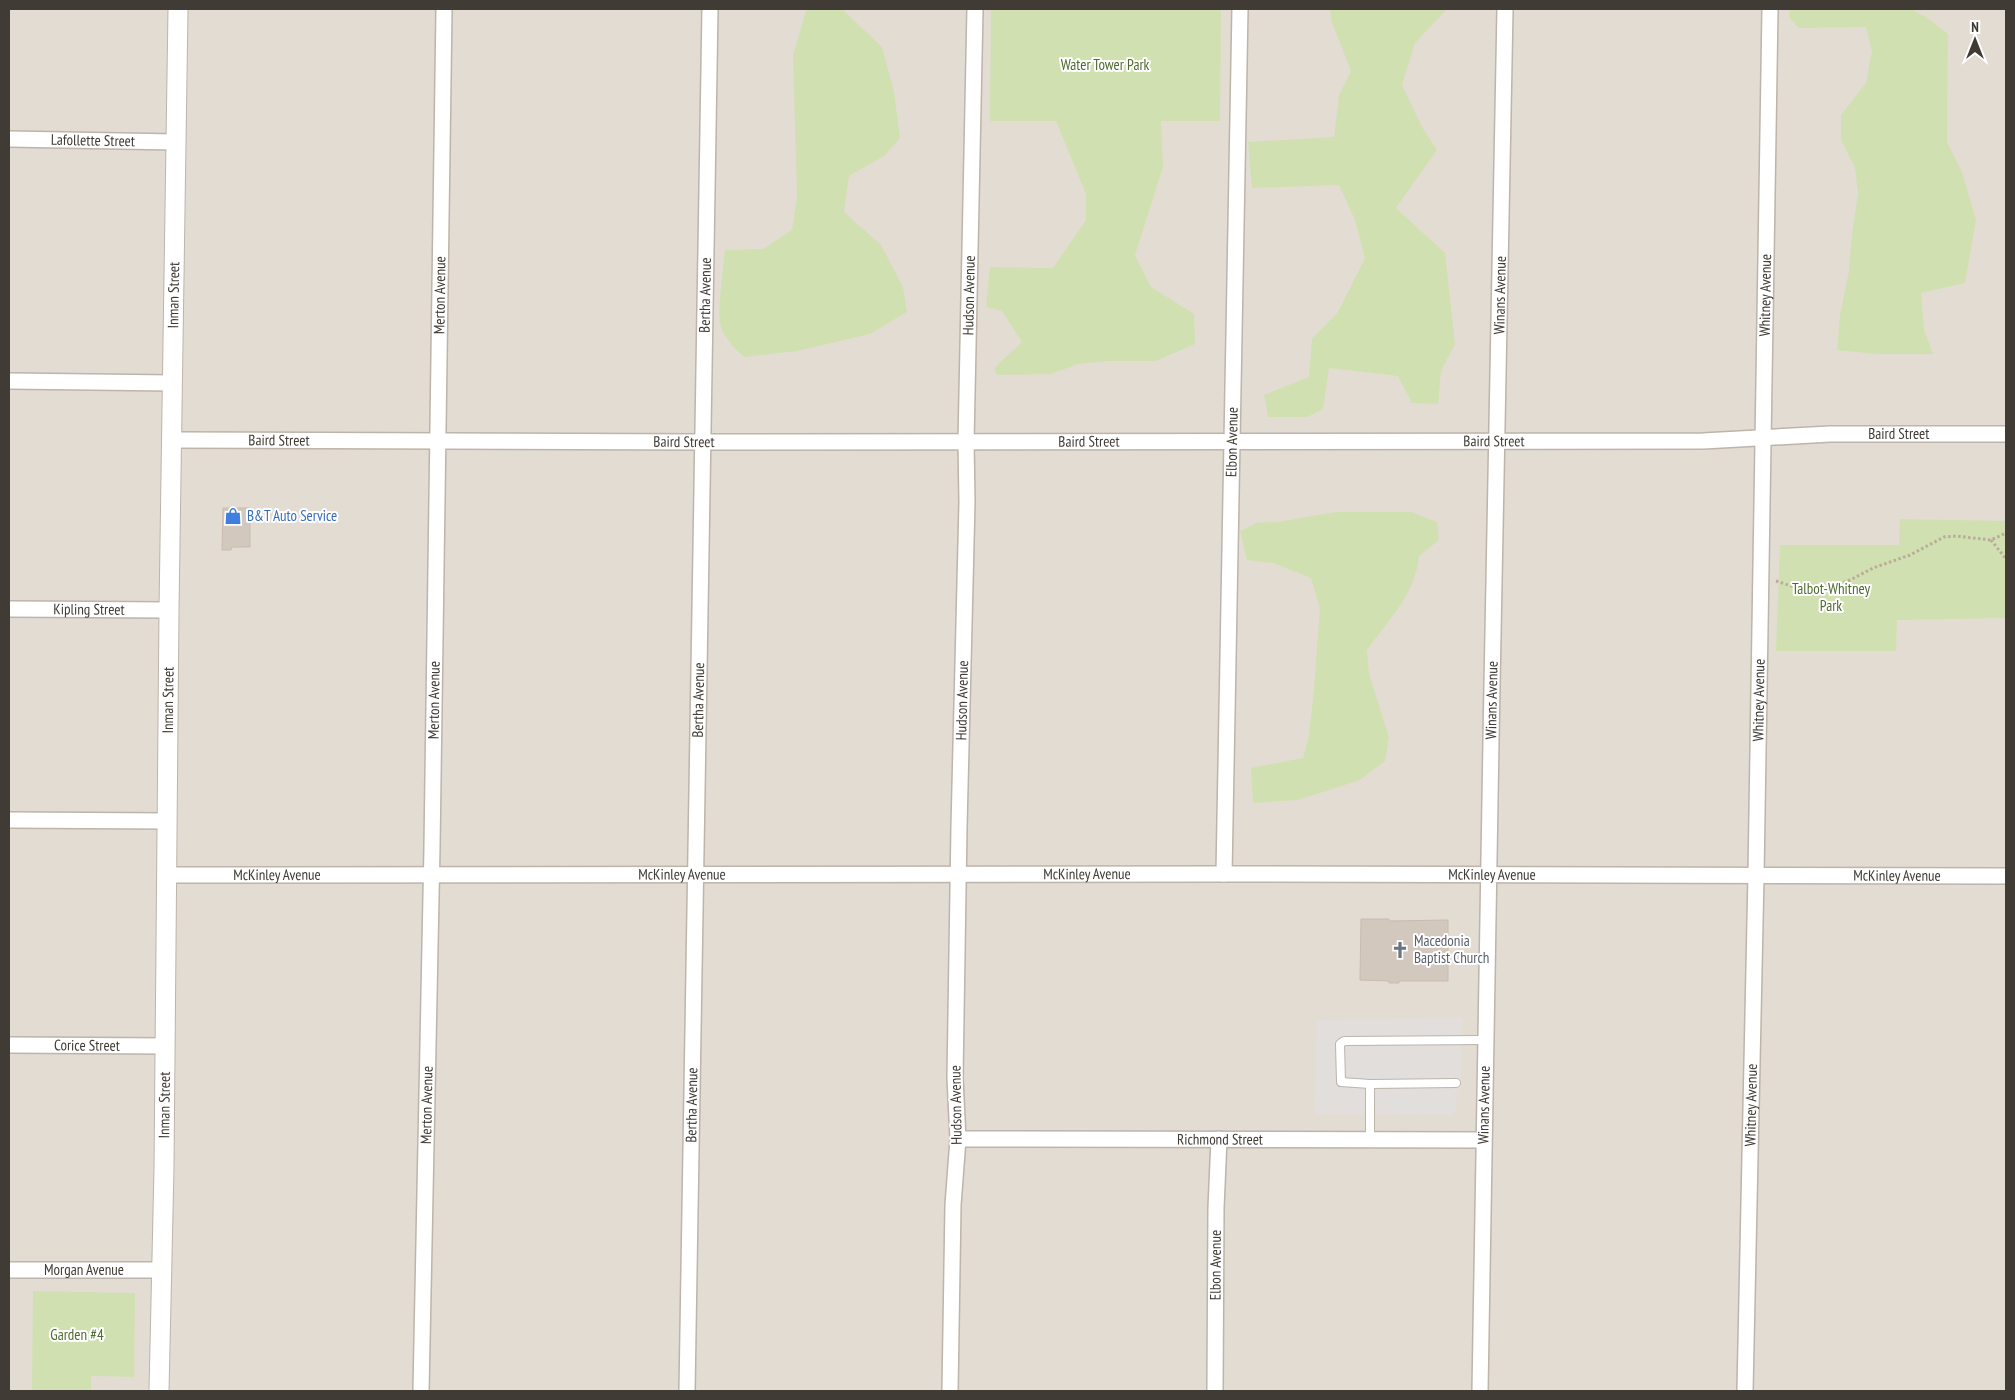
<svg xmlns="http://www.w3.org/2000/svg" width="2015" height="1400" font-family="'PT Sans Narrow',sans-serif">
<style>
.residential{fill:#e3dcd3}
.green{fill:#d1e0b0}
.parking{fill:#e1dedc}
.building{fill:#d3c8be;stroke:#cabcaf}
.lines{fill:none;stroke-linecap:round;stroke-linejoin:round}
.service-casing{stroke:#bdb4ab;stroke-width:10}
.minor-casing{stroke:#bdb4ab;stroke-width:18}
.tertiary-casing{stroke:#bdb4ab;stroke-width:21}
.path{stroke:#baab9a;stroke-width:3;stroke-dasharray:2.5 2.5;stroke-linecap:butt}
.service{stroke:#fff;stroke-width:8}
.minor{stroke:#fff;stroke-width:15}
.tertiary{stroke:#fff;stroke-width:19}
.labels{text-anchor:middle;stroke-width:4;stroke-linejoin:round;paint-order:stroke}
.park-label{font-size:15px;fill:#4e6c2f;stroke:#fff}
.street-label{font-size:15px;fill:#413b35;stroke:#fff}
.shop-label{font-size:15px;fill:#366cbe;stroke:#fff;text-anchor:start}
.worship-label{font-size:15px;fill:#5b616d;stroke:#fff;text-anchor:start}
</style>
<rect width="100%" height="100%" fill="#f0ebe4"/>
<path class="residential" d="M9 9H2006V1391H9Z"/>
<path class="green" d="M813 9H842L882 47 894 92 900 138 884 156 849 176 844 212 881 245 903 287 907 312 870 334 797 351 745 357C736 351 725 338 721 327 716 316 724 265 725 250L763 249 792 230 797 197 793 55 806 11Z
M991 9H1221L1220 121H1161L1163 167 1135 255 1151 287 1194 314 1195 344 1156 361H1107L1078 364 1051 374 997 375 994 368 1022 342 1002 311 986 307 990 267 1053 268 1086 220V194L1056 121H990Z
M1330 9H1447L1415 43 1402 85 1422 127 1437 150 1396 208 1445 253 1455 344 1441 371 1438 404 1412 403 1398 376 1329 368 1323 409 1307 417H1268L1264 395 1309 377 1312 339 1338 312 1365 258 1355 220 1339 185 1252 188 1248 142 1334 137 1339 95 1351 71 1331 20Z
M1789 9H1911L1926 17 1948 34 1947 142 1962 172 1976 220 1965 283 1921 293 1924 330 1933 354H1877L1837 350 1840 315 1849 271 1852 234 1858 193 1855 168 1841 140V115L1866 83 1872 51 1866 27 1799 28 1790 18Z
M1336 512H1411L1437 522 1439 540 1419 556C1415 595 1389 619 1367 650L1369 674 1389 737 1385 761 1360 780 1298 800 1253 803 1251 768 1303 758 1309 736 1314 689 1320 608 1311 578 1273 563 1247 560 1240 531 1256 523 1284 521Z
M1900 519 2006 521V618L1897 620 1896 651H1776L1780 545H1899Z
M33 1291 135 1293 134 1377 91 1376V1391H32Z"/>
<path class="parking" d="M1462 1018 1461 1089H1457L1456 1112 1450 1115 1315 1114 1317 1020Z"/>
<path class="building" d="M223 508H250V547H232L231 550H222Z
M1361 919H1389V921L1448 920V981H1399V983H1389V981L1360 980Z"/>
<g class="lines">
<g class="service-casing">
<path id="service" d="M1370 1084 1341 1082 1340 1044 1344 1041 1485 1040
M1370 1140V1084L1456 1083"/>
</g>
<g class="minor-casing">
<g id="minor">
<path id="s1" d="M9 139 176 142"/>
<path d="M9 381 172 383"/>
<path id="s2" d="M173 440 704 442 1703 441 1830 434H2006"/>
<path id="s3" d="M9 609 169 610"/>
<path d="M9 820 167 821"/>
<path id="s4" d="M1224 874 1240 9"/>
<path id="s5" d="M167 875 1224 874 2006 876"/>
<path id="s6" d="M9 1045 165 1046"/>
<path id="s7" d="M958 1139 1483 1140"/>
<path id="s8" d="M9 1270H160"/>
<path id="s9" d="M421 1391 432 847 444 9"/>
<path id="s10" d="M687 1391 710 9"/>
<path id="s11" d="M950 1391 953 1205 958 1139 955 1078 959 827 967 502 966 442 975 9"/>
<path id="s12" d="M1215 1391 1216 1208 1219 1139"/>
<path id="s13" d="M1480 1391C1485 930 1498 470 1505 9"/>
<path id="s14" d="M1745 1391 1756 875 1770 9"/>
</g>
</g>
<g class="tertiary-casing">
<g id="tertiary">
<path id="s15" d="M159 1391 164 1168 169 610 178 9"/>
</g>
</g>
<path class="path" d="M1991 540 2006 559
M1776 581 1804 590H1823L1850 580 1873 568 1910 555 1944 537 1956 536 1991 540 2006 533"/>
<use href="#service" class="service"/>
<use href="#minor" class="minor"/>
<use href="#tertiary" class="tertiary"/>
</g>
<defs>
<g id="shop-bare" transform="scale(1.35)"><path d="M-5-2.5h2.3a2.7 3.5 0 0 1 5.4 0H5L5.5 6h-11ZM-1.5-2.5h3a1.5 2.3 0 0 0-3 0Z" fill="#3f7fe0" stroke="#fff" stroke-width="2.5" paint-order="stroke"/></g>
<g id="church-bare" transform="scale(1.35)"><path d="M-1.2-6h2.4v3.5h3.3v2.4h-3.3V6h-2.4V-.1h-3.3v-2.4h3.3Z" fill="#6b7280" stroke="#fff" stroke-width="2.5" paint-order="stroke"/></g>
</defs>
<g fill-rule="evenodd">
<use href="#shop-bare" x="233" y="516"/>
<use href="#church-bare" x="1400" y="950"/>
</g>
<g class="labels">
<g class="park-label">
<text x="1105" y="70">Water Tower Park</text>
<text x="1831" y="594">Talbot-Whitney<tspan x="1831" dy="17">Park</tspan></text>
<text x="77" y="1340">Garden #4</text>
</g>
<g class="street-label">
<text dy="5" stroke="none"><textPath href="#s1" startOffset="84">Lafollette Street</textPath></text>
<text dy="5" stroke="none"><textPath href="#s15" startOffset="1096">Inman Street</textPath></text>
<text dy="5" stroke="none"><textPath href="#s9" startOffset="1096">Merton Avenue</textPath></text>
<text dy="5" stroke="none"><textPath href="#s10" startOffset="1096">Bertha Avenue</textPath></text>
<text dy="5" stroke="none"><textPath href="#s11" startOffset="1096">Hudson Avenue</textPath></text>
<text dy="5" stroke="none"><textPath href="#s13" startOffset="1096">Winans Avenue</textPath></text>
<text dy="5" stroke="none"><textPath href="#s14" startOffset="1096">Whitney Avenue</textPath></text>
<text dy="5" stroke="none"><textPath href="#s2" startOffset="1726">Baird Street</textPath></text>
<text dy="5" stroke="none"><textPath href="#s2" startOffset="106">Baird Street</textPath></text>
<text dy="5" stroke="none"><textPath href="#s2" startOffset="916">Baird Street</textPath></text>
<text dy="5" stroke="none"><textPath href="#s4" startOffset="432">Elbon Avenue</textPath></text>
<text dy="5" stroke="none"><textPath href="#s2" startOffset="1321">Baird Street</textPath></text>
<text dy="5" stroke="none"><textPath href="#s2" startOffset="511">Baird Street</textPath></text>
<text dy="5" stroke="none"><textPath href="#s3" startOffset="80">Kipling Street</textPath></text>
<text dy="5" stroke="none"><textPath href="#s15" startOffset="691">Inman Street</textPath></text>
<text dy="5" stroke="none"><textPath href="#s9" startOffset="691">Merton Avenue</textPath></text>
<text dy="5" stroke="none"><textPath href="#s10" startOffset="691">Bertha Avenue</textPath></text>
<text dy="5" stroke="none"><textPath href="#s11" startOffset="691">Hudson Avenue</textPath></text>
<text dy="5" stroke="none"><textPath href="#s13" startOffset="691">Winans Avenue</textPath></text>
<text dy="5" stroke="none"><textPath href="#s14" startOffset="691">Whitney Avenue</textPath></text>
<text dy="5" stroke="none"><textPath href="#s5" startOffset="515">McKinley Avenue</textPath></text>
<text dy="5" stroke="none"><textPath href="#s5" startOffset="920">McKinley Avenue</textPath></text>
<text dy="5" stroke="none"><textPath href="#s5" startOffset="110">McKinley Avenue</textPath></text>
<text dy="5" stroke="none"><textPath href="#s5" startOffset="1325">McKinley Avenue</textPath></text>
<text dy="5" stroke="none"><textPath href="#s5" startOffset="1730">McKinley Avenue</textPath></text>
<text dy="5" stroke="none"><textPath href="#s6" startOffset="78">Corice Street</textPath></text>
<text dy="5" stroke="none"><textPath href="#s15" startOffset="286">Inman Street</textPath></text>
<text dy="5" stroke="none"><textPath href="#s9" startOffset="286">Merton Avenue</textPath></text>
<text dy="5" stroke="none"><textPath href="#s10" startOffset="286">Bertha Avenue</textPath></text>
<text transform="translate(956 1105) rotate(-91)" y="5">Hudson Avenue</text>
<text dy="5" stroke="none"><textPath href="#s13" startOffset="286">Winans Avenue</textPath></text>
<text dy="5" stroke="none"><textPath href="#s14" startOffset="286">Whitney Avenue</textPath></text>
<text dy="5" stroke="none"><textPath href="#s7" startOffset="262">Richmond Street</textPath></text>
<text dy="5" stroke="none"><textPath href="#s12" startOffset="126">Elbon Avenue</textPath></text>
<text dy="5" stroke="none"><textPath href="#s8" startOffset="75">Morgan Avenue</textPath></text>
</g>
<g class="shop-label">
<text x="247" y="521">B&amp;T Auto Service</text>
</g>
<g class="worship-label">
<text x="1414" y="946">Macedonia<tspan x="1414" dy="17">Baptist Church</tspan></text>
</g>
</g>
<rect width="2015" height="1400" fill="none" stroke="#413b35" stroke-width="20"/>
<g transform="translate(1975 40)" stroke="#ffffff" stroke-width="4" paint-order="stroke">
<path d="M0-4L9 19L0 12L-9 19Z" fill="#413b35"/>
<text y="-8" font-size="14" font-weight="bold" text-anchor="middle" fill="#413b35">N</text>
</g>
</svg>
